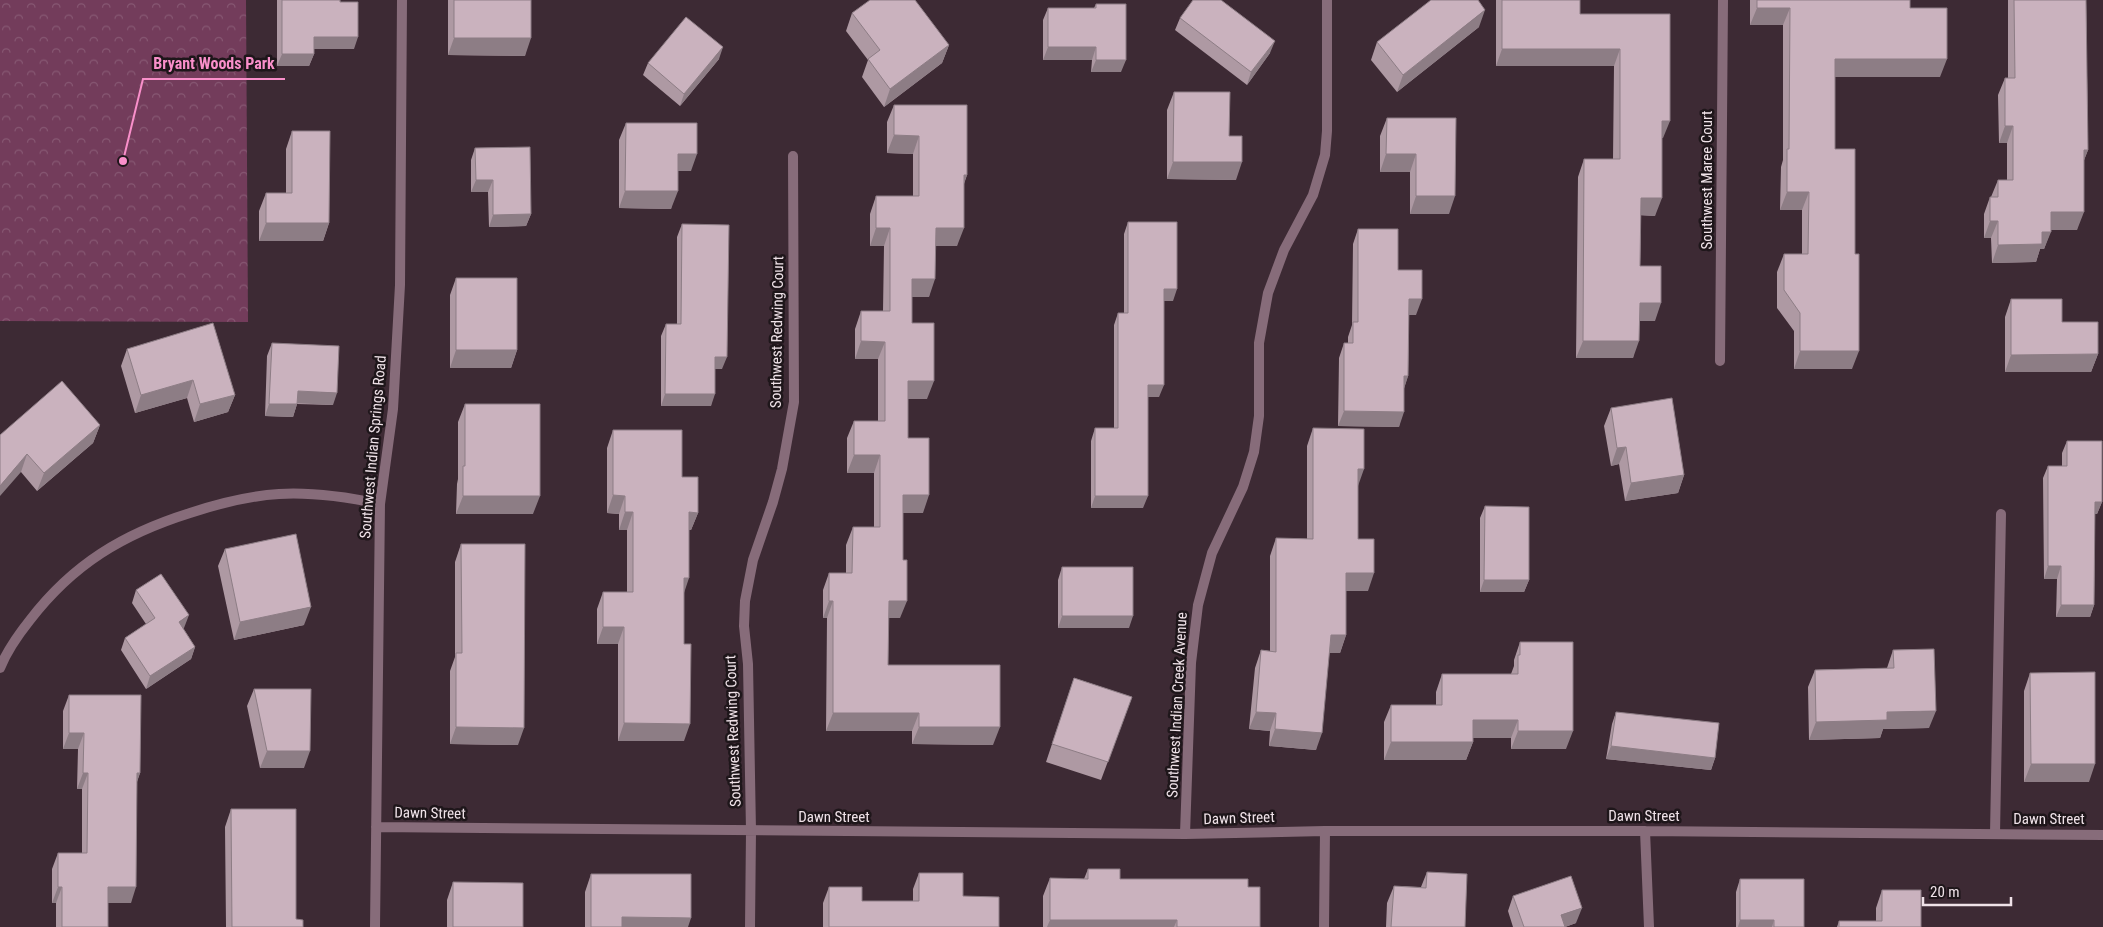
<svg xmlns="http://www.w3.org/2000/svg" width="2103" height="927" font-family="'Roboto Condensed',sans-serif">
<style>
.forest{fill:url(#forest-crowns)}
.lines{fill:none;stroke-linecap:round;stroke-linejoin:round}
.service{stroke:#876c7a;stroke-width:10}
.minor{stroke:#876c7a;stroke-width:10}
.wall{fill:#ae99a3}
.shaded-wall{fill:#8d7d85}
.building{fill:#cab2be;stroke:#8d7d85}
.labels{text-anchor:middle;stroke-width:5;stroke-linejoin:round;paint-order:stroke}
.street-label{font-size:15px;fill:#efe2e8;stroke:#1e161a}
.leader{fill:none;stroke:#f98fca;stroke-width:2}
.callout-dot{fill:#f98fca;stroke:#1e161a;stroke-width:2}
.callout-label{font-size:16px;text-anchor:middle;font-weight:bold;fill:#f98fca;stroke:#1e161a;stroke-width:5;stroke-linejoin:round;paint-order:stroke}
</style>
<defs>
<pattern id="forest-crowns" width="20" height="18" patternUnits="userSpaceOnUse" patternTransform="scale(1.25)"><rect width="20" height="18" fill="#733c5b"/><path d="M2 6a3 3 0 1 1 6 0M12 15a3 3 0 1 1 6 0" fill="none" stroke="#875873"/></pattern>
</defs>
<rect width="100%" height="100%" fill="#3d2a34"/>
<path class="forest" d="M0 0H246L248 322 0 321Z"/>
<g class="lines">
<path class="service" d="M1995 834 2001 514"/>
<path class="minor" d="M1720 361 1723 0
M0 668C7 651 18 635 30 620 73 564 123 534 190 513 220 503 248 496 279 494 313 492 347 497 380 504
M376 827 1185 834 1325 831H1645L2103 835
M1645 831 1649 927
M1185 834 1191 663 1198 605 1212 553 1243 487 1254 452 1259 416V343L1268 293 1284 250 1313 195 1325 155 1327 131V0
M375 927 380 504 393 409 400 285 402 0
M750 927 751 831 748 664 744 626 745 601 753 560 773 502 782 469 794 402 793 156
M1324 927 1325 831"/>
</g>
<path class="wall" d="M277 0H340L354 49H314V54L309 66H277Z
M448 0H531L525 56 448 55Z
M1496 0H1580V14H1670L1663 138H1662L1655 216 1641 215 1640 266 1655 321H1640L1633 358H1576L1578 177 1584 159H1613L1614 66H1496Z
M1750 0H1910V8L1940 77H1835V149L1852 369H1794V331L1777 308V272L1784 254H1802V210H1780L1781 167 1783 160V25H1750Z
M2008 0H2086L2088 150 2084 160 2077 230H2051L2044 249H2040L2036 262 1992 263 1991 238H1984V214L1990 197H1991L1998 180H2007V143H1999L1998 95 2005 78H2008Z
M1096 4 1121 72H1091L1092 60H1043V20L1048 8H1094Z
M852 13 949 45 942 63 884 107 862 77 868 60 846 31Z
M1180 18 1270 53 1247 85 1175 30Z
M1479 27 1397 92 1371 60 1377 42Z
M719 59 680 106 643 75 648 63Z
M1174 92 1229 136 1236 180 1167 179V110Z
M894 105 967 175 964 184 957 246H935L929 297H912V323L927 399H908V438L923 513H903L900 618H888V665L993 745 912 744V731H826L827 618H823V590L829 573H846V545L853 527H874V473H847V438L854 421H878V359H855V329L861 311H883L884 246H870V214L876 196H913V154L887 153V122Z
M1387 118H1456L1449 214H1410V172H1380V136Z
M626 123 691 171H678L671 209 619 208V140Z
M292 131 329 223 323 241H259V211L266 193H286V149Z
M475 148 531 214 526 226 489 227 488 192H471V160Z
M1128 222 1173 301H1164L1159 397H1148L1143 508H1091V441L1095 428H1114V325L1118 313H1124V234Z
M682 224 722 369H715L711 406H661V336L666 324H677V237Z
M1358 229 1398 270 1416 315H1409L1408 376 1404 388 1399 427 1338 426 1339 358 1344 343H1348V337L1352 325 1353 244Z
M456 278 517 350 511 368H450V295Z
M2011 299 2062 322 2098 354 2091 372H2005V317Z
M272 343 333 405 297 404 293 417 265 416 267 356Z
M127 349 235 395 228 412 194 422 187 398 135 413 121 366Z
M465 404 533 514H456L457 484 458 479V422Z
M1611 408 1684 475 1678 493 1625 501 1619 464 1611 466 1604 426Z
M100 425 93 443 37 491 21 472 0 435Z
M1313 428 1358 484V539L1368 591H1346V635L1340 653H1329L1316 750 1269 746 1270 731 1249 729 1255 668 1261 650 1270 651V556L1276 538 1307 539V446Z
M613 430 682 477 698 513 691 530H689L684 592V741H618V644H597V609L603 592H627V530H619V514L607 513V448Z
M2067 441 2102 502 2097 514H2095L2094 605 2090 617H2056L2057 579H2044L2043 478 2048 466H2062V453Z
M1485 506 1529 580 1524 592H1480V518Z
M461 544 518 745 450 744V671L455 657V562Z
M225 549 304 625 234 640 218 566Z
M1062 567 1129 628H1058V580Z
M136 590 184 628H183L195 647 191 659 146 689 121 650 125 638 146 624 132 603Z
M1520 642 1566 749H1511V738H1473V742L1466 760H1384V722L1391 705H1436V692L1442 674H1511L1514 666V660Z
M1893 650 1929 728 1883 729 1880 738 1809 740 1808 687 1815 670 1887 668Z
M2030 673 2089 782H2024V691Z
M1074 678 1132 697 1101 780 1046 762Z
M254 689 304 768H260L247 706Z
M69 695 140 773 137 782 131 903H108V927H56V903H52V869L58 853H82V789H77L78 749H63V711Z
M1616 712 1715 758 1711 770 1606 759 1612 724Z
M231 809 296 919 303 927H226L225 827Z
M1088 869 1120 879 1248 887 1260 927H1043V896L1050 878 1084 879Z
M1427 872 1465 927H1386L1387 903 1394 886 1421 887Z
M919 873 963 896 999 927H823V903L829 887 862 901H913V889Z
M591 874 688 927H585V892Z
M1740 879 1804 927H1736V892Z
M453 882 523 927H447V900Z
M1882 890 1921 927H1837L1839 921H1876V908Z
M1513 896 1576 923 1565 927H1513L1508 911Z"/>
<path class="shaded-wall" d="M1757 8H1790L1783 25H1750Z
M1485 10 1479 27 1397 92 1403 75Z
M314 37H358L354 49H309Z
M454 38H531L525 56 448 55Z
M1275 41 1270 53 1247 85 1251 72Z
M949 45 942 63 884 107 890 89Z
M723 47 719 59 680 106 684 94Z
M1048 47H1096L1092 60H1043Z
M1502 49H1620L1614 66H1496Z
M282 54H314L309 66H277Z
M1835 59H1947L1940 77H1829Z
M1096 60H1126L1121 72H1091Z
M1662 121H1670L1663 138H1655Z
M2005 126H2013L2007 143H1999Z
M894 135 919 136 913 154 887 153Z
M2084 150H2088L2081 168Z
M678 154H697L691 171H672Z
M1386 154H1416L1410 172H1380Z
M1173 162H1242L1236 180 1167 179Z
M964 175H967L960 193Z
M476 180H493L488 192H471Z
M625 191H678L671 209 619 208Z
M1787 192H1809L1802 210H1780Z
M1416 196H1455L1449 214H1410Z
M1641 198H1662L1655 216 1634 215Z
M2051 212H2084L2077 230H2044Z
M531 214 526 226 489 227 493 215Z
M1990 221H1998L1991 238H1984Z
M266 223H329L323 241H259Z
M876 228H890L884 246H870Z
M936 228H964L957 246H929Z
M2042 232H2051L2044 249H2040L2036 262 1992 263 1998 245Z
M912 279H935L929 297H906Z
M1164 289H1177L1173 301H1160Z
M1409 299H1422L1416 315H1403Z
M1640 303H1661L1655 321H1633Z
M861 341 885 342 878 359H855Z
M1583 341H1639L1633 358H1576Z
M456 350H517L511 368H450Z
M1800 351H1859L1852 369H1794Z
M2098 354 2091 372H2005L2011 355Z
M715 357H727L722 369H711Z
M1404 376H1408L1403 392Z
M193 380 187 398 135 413 141 395Z
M908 381H934L927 399H901Z
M1148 385H1164L1159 397H1143Z
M298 391 337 393 333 405 294 403Z
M665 394H715L711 406H661Z
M235 395 228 412 194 422 200 404Z
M269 404H297L293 417 265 416Z
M1344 411 1404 412 1399 427 1338 426Z
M100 425 93 443 37 491 44 473Z
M1626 447 1619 464 1611 466 1617 448Z
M27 454 21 472 0 496V486Z
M854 455H880L874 473H847Z
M1358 469H1364L1358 486Z
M1684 475 1678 493 1625 501 1631 483Z
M613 495 625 496 619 514 607 513Z
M903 495H929L923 513H896Z
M463 496H540L533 514H456Z
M1095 496H1148L1143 508H1091Z
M2095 502H2102L2097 514H2090Z
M625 512H633L627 530H619Z
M689 512 698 513 691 530H683Z
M2048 566H2061L2057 579H2044Z
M1346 573H1374L1368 591H1340Z
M684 578H689L683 596Z
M1484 580H1529L1524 592H1480Z
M829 601H833L827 618H823Z
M889 601H907L900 618H882Z
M2061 605H2094L2090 617H2056Z
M311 607 304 625 234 640 240 622Z
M189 615 184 628 174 634 179 622Z
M1062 616H1133L1129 628H1058Z
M603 627H624L618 644H597Z
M1331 635H1346L1340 653H1324Z
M195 647 191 659 146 689 150 676Z
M1936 711 1929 728 1883 729 1880 738 1809 740 1816 722 1887 712Z
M1256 712 1276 713 1270 731 1249 729Z
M833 713H919L912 731H826Z
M1473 720H1518L1511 738H1466Z
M624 723 690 724 684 741H618Z
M456 727 524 728 518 745 450 744Z
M919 727H1000L993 745 912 744Z
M1275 729 1322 733 1316 750 1269 746Z
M1518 731H1573L1566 749H1511Z
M69 733H84L78 749H63Z
M1391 742H1473L1466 760H1384Z
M1611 746 1715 758 1711 770 1606 759Z
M267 751H310L304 768H260Z
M2031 764H2095L2089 782H2024Z
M83 773H88L82 789H77Z
M137 773H140L134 789Z
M58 887H62L56 903H52Z
M108 887H136L131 903H102Z
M1582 908 1576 923 1565 927 1561 915Z
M622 917 691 918 688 927H619Z
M1050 920H1177L1174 927H1047Z
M1740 920H1774L1772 927H1738Z"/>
<path class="building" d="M282 0H340V2H358V37H314V54H282Z
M454 0H531V38H454Z
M870 0H915L949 45 890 89 868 59 880 50 852 13Z
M1193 0H1221L1275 41 1251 72 1180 18Z
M1431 0H1478L1485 10 1403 75 1377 42Z
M1502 0H1580V14H1670V121H1662V198H1641L1640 266H1661V303H1640L1639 341H1583L1584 159H1620V49H1502Z
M1757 0H1910V8H1947V59H1835V149H1855V254H1859V351H1800V313L1784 290V254H1808L1809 192H1787V149H1789L1790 8H1757Z
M2014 0H2086L2088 150H2084V212H2051V232H2042V244L1998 245V221H1990V197H1998V180H2013V126H2005V78H2015Z
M1096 4H1126V60H1096V47H1048V8H1096Z
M686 17 723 47 684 94 648 63Z
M1174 92H1230L1229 136H1242V162H1173Z
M894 105H967V175H964V228H936L935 279H912V323H934V381H908V438H929V495H903V560H907V601H889L888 665H1000V727H919V713H833V601H829V573H852L853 527H880V455H854V421H885V342L861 341V311H890V228H876V196H919V136L894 135Z
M1387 118H1456L1455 196H1416V154H1386Z
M626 123H697V154H678V191H625Z
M292 131H330L329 223H266V193H292Z
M530 147 531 214 493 215V180H476L475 148Z
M1128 222H1177V289H1164V385H1148V496H1095V428H1118V313H1128Z
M682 224 729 225 727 357H715V394H665L666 324H681Z
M1358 229H1398V270H1422V299H1409L1408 376H1404V412L1344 411V343H1353V322H1358Z
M456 278H517V350H456Z
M2011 299H2062V322H2098V354L2011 355Z
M213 323 235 395 200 404 193 380 141 395 127 349Z
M272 343 339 346 337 393 298 391 297 404H269Z
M62 381 100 425 44 473 27 454 0 486V435Z
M1672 398 1684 475 1631 483 1626 447 1617 448 1611 408Z
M465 404H540V496H463V466H465Z
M1313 428 1364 429V469H1358V539H1374V573H1346V635H1331L1322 733 1275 729 1276 713 1256 712 1261 650 1276 652V538L1313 539Z
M613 430H682V477H698V513L689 512V578H684V644H691L690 724 624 723V627H603V592H633V512H625V496L613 495Z
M2067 441H2102V502H2095L2094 605H2061V566H2048V466H2067Z
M1485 506 1529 507V580H1484Z
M296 534 311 607 240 622 225 549Z
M461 544H525L524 728 456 727V653H462Z
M1062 567H1133V616H1062Z
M161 574 189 615 179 622 195 647 150 676 125 638 155 618 136 590Z
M1520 642H1573V731H1518V720H1473V742H1391V705H1442V674H1518V655H1520Z
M1934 649 1936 711 1887 712V720L1816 722 1815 670 1894 668 1893 650Z
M2095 672V764H2031L2030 673Z
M1074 678 1132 697 1108 762 1052 744Z
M254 689H311L310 751H267Z
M69 695H141L140 773H137L136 887H108V927H62V887H58V853H87L88 773H83L84 733H69Z
M1616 712 1719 723 1715 758 1611 746Z
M231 809H296V919L303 920V927H232Z
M1088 869H1120V879H1248V887H1260V927H1177V920H1050V878L1088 879Z
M1427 872 1467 874 1465 927H1391L1394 886 1426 888Z
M919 873H963V896L999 897V927H829V887H862V901H919Z
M591 874H691V918L622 917V927H591Z
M1571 876 1582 908 1561 915 1565 927H1524L1513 896Z
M1740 879H1804V927H1774V920H1740Z
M453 882 523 883V927H453Z
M1882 890H1921V927H1839V921H1882Z"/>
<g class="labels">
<g class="street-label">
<text transform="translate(1707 180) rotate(-90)" y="5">Southwest Maree Court</text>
<text transform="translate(777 332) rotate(-89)" y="5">Southwest Redwing Court</text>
<text transform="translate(373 447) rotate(-85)" y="5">Southwest Indian Springs Road</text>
<text transform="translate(1177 705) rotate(-87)" y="5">Southwest Indian Creek Avenue</text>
<text transform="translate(733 731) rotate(-92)" y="5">Southwest Redwing Court</text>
<text transform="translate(430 813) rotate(1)" y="5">Dawn Street</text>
<text x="1644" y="821">Dawn Street</text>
<text x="834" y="822">Dawn Street</text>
<text transform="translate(1239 818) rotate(-2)" y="5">Dawn Street</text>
<text x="2049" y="824">Dawn Street</text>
</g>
</g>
<path class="leader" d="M123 161L143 79H285"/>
<circle class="callout-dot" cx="123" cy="161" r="5"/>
<g class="callout-label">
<text x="214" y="69">Bryant Woods Park</text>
</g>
<path d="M1923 897v8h88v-8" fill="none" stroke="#efe2e8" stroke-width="2.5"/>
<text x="1930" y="897" font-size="15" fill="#efe2e8" stroke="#1e161a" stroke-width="4" paint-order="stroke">20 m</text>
</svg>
